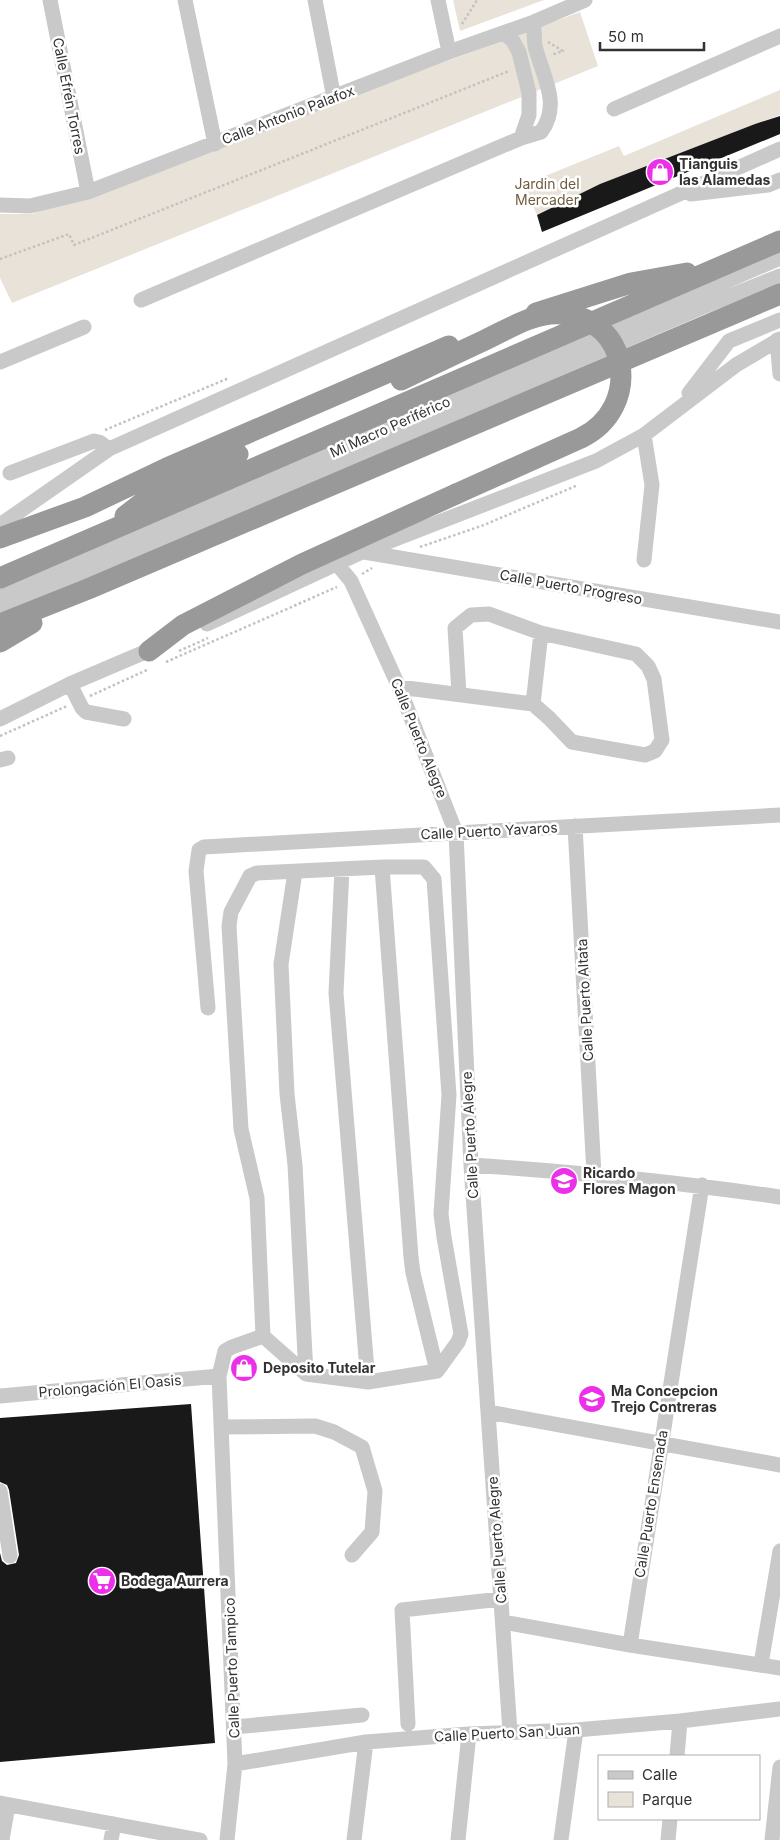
<svg xmlns="http://www.w3.org/2000/svg" width="780" height="1840" font-family="Inter,sans-serif">
<style>
.green{fill:#e9e2d9}
.building{fill:#191919}
.lines{fill:none;stroke-linecap:round;stroke-linejoin:round}
.path{stroke:#c2c2c2;stroke-width:2.5;stroke-dasharray:2.5 2.5;stroke-linecap:butt}
.minor{stroke:#c9c9c9;stroke-width:15}
.highway{stroke:#999;stroke-width:21}
.highway-bridge{stroke:#999;stroke-width:21}
.labels{text-anchor:middle;stroke-width:5;stroke-linejoin:round;paint-order:stroke}
.street-label{font-size:14px;fill:#323232;stroke:#fff}
.poi-label{font-size:14px;font-weight:bold;fill:#323232;stroke:#fff;text-anchor:start}
.park-label{font-size:14px;fill:#705c3c;stroke:#fff}
</style>
<rect width="100%" height="100%" fill="#fff"/>
<path class="green" d="M453 0H544L460 31Z
M580 12 598 66 12 303 0 278V214H32Z
M780 90V115L755 124 600 184 537 215 523 185 619 146 624 156Z"/>
<path class="building" d="M780 116V134L542 232 537 215 600 184 755 124Z
M191 1404 215 1743 0 1762V1553L2 1561 7 1565 16 1563 19 1555 9 1490 7 1485 0 1482V1418Z"/>
<g class="lines">
<path class="path" d="M462 24 477 0
M548 42 563 51 551 55
M0 259 69 234 74 245 509 71
M105 430 229 378
M420 547 484 525 578 485
M362 574 372 568
M179 651 208 638
M166 662 337 587
M90 696 149 669
M0 736 67 706"/>
<path class="minor" d="M50 0 88 192
M185 0 215 144
M315 0 334 98
M438 0 449 52
M504 33 513 41 519 52 529 93V115L521 138
M614 109 780 36
M691 194 768 185 780 180
M0 205 30 206 88 192 449 52 534 22 585 0
M141 300 521 138 541 132C562 104 542 75 535 46 534 38 534 30 534 22
M777 340 780 374
M0 362 84 327
M689 393 729 341 780 320
M644 435 652 485 644 560
M10 473 94 441 99 442 109 449
M0 525 109 449 780 149
M364 552 780 622
M337 564 351 581 399 687 456 833 471 1165 510 1732
M0 596 780 258
M0 609 700 308 780 276
M207 624 362 552 596 461 644 435 736 365 780 339
M70 684 82 708 86 712 124 719
M399 687 533 704 549 718 572 742 645 755 655 751 662 740 654 679 648 666 636 654 541 633 533 704
M459 694 455 628 471 615 489 614 541 633
M0 719 70 684 159 646
M0 760 8 758
M575 826 594 1174
M382 867H424L434 879 449 1095 441 1214 444 1237 461 1334 458 1342 437 1371 368 1382 306 1374 263 1336 257 1198 241 1129 229 926 231 912 250 876 257 873Z
M382 867 411 1257 413 1273 437 1371
M342 869 336 993 368 1382
M295 872 281 964 287 1094 295 1165 306 1374
M208 1008 196 871 199 850 204 847 780 815
M471 1165C575 1172 677 1182 780 1197
M0 1396 219 1376
M488 1412 780 1465
M222 1427 315 1426 334 1432 362 1447 375 1491 372 1532 352 1555
M0 1491 10 1556
M503 1622 630 1645 780 1668
M630 1645 702 1185
M761 1664 780 1551
M408 1724 402 1610 501 1599
M234 1727 362 1715
M677 1756 680 1721
M235 1764 366 1742 469 1734 576 1730 680 1721 780 1709
M0 1803 200 1840
M2 1840 8 1805
M111 1840 114 1824
M227 1840 235 1764 219 1376 225 1351 232 1347 263 1336
M354 1840 366 1742
M458 1840 469 1734
M561 1840 576 1730
M668 1840 670 1819
M772 1840 780 1767"/>
<path class="highway" d="M536 313 631 283 687 273
M125 516 160 489 238 454
M0 538 85 507 167 468 449 346
M0 578 780 241
M0 624 88 589 780 294
M0 642 32 623
M149 651 183 625 302 564 456 494"/>
<path class="highway-bridge" d="M401 380C428 367 455 354 483 341 507 330 533 312 561 314 630 317 643 408 581 438L456 494"/>
</g>
<defs>
<g id="shop-disc" transform="scale(1.4375)"><circle r="9.5" fill="#ec30e9" stroke="#fff"/><path d="M-5-2.5h2.3a2.7 3.5 0 0 1 5.4 0H5L5.5 6h-11ZM-1.5-2.5h3a1.5 2.3 0 0 0-3 0Z" fill="#fff"/></g>
<g id="school-disc" transform="scale(1.4375)"><circle r="9.5" fill="#ec30e9" stroke="#fff"/><path d="M0-5L7-2L0 1L-7-2ZM-4 1L0 2.5L4 1V4Q0 6-4 4Z" fill="#fff"/></g>
<g id="supermarket-disc" transform="scale(1.4375)"><circle r="9.5" fill="#ec30e9" stroke="#fff"/><path d="M-6-5.5h2.5l.6 2H6L4.5 2H-2.5L-4.4-4H-6ZM-1.5 3.2a1.3 1.3 0 1 0 .1 0ZM3 3.2a1.3 1.3 0 1 0 .1 0Z" fill="#fff"/></g>
</defs>
<g fill-rule="evenodd">
<use href="#shop-disc" x="660" y="172"/>
<use href="#school-disc" x="564" y="1181"/>
<use href="#shop-disc" x="244" y="1368"/>
<use href="#school-disc" x="592" y="1399"/>
<use href="#supermarket-disc" x="102" y="1581"/>
</g>
<g class="labels">
<g class="street-label">
<text transform="translate(69 96) rotate(79)" y="5">Calle Efrén Torres</text>
<text transform="translate(288 115) rotate(-21)" y="5">Calle Antonio Palafox</text>
<text transform="translate(390 427) rotate(-24)" y="5">Mi Macro Periférico</text>
<text transform="translate(571 587) rotate(10)" y="5">Calle Puerto Progreso</text>
<text transform="translate(419 738) rotate(68)" y="5">Calle Puerto Alegre</text>
<text transform="translate(489 831) rotate(-3)" y="5">Calle Puerto Yavaros</text>
<text transform="translate(585 1000) rotate(-93)" y="5">Calle Puerto Altata</text>
<text transform="translate(470 1135) rotate(-93)" y="5">Calle Puerto Alegre</text>
<text transform="translate(110 1386) rotate(-5)" y="5">Prolongación El Oasis</text>
<text transform="translate(651 1504) rotate(-81)" y="5">Calle Puerto Ensenada</text>
<text transform="translate(497 1540) rotate(-94)" y="5">Calle Puerto Alegre</text>
<text transform="translate(232 1668) rotate(-92)" y="5">Calle Puerto Tampico</text>
<text transform="translate(507 1733) rotate(-3)" y="5">Calle Puerto San Juan</text>
</g>
<g class="poi-label">
<text x="679" y="169">Tianguis<tspan x="679" dy="16">las Alamedas</tspan></text>
<text x="583" y="1178">Ricardo<tspan x="583" dy="16">Flores Magon</tspan></text>
<text x="263" y="1373">Deposito Tutelar</text>
<text x="611" y="1396">Ma Concepcion<tspan x="611" dy="16">Trejo Contreras</tspan></text>
<text x="121" y="1586">Bodega Aurrera</text>
</g>
<g class="park-label">
<text x="547" y="189">Jardin del<tspan x="547" dy="16">Mercader</tspan></text>
</g>
</g>
<rect x="598" y="1755" width="162" height="65" fill="#ffffff" stroke="#adadad"/>
<rect x="608" y="1771" width="25" height="8" fill="#c9c9c9" stroke="#adadad"/>
<text x="642" y="1780" font-size="15" fill="#323232">Calle</text>
<rect x="608" y="1792" width="25" height="15" fill="#e9e2d9" stroke="#adadad"/>
<text x="642" y="1805" font-size="15" fill="#323232">Parque</text>
<path d="M600 42v8h104v-8" fill="none" stroke="#323232" stroke-width="2.5"/>
<text x="608" y="42" font-size="15" fill="#323232" stroke="#ffffff" stroke-width="4" paint-order="stroke">50 m</text>
</svg>
